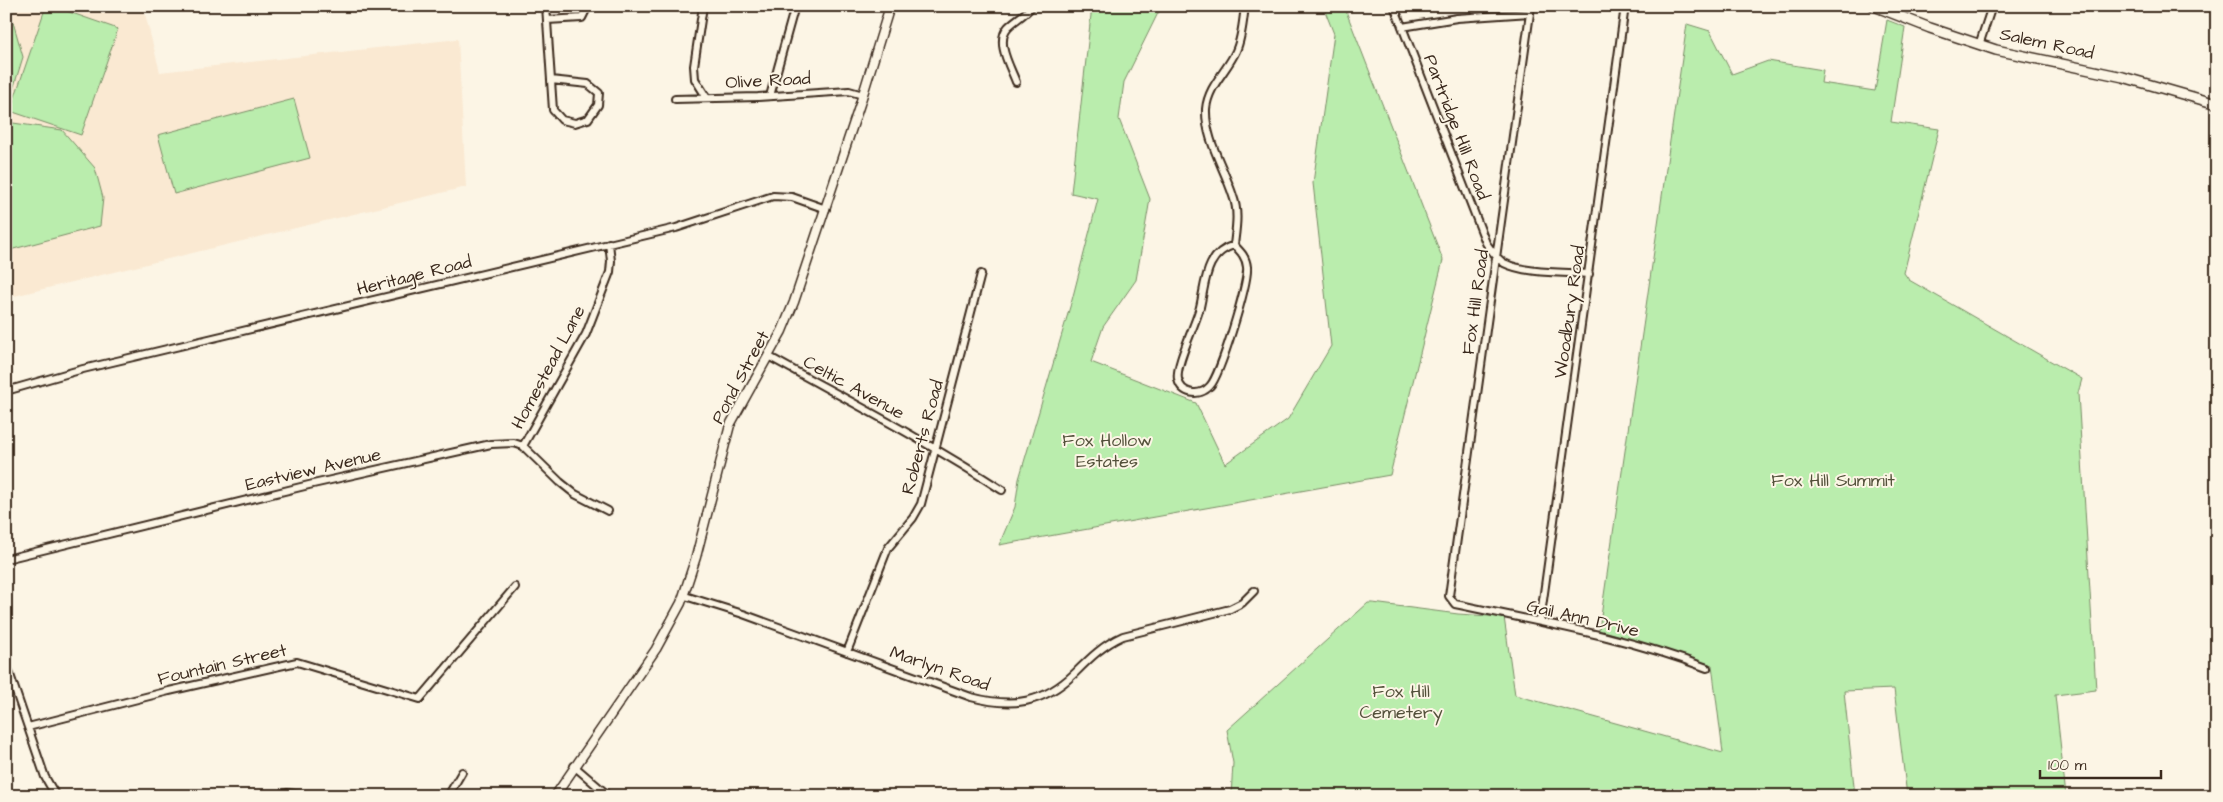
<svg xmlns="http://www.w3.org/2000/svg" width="2223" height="802" font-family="'Architects Daughter',sans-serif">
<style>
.built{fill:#fae9d2}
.green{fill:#baedad;stroke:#7a8c66}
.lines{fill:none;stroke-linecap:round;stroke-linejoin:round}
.minor-casing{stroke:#3b2a1e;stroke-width:10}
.tertiary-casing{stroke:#3b2a1e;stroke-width:11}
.secondary-casing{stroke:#3b2a1e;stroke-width:12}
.minor{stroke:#fcf5e5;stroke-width:6}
.tertiary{stroke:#fcf5e5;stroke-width:8}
.secondary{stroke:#fcf5e5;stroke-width:9}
.labels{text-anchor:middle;stroke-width:4;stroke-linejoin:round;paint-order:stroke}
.street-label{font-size:18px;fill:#3b2a1e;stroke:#fcf5e5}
.park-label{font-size:18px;fill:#54513b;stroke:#fcf5e5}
</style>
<rect width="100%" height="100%" fill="#fcf5e5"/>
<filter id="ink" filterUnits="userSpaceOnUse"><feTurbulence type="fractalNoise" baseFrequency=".02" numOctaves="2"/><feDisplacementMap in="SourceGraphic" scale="10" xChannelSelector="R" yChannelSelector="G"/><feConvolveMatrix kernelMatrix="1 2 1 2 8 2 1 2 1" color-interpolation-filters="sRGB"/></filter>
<g filter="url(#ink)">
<path class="built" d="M6 6H143L160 72 458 39 466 187 6 298Z"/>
<path class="green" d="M46 6H52L118 29 81 135 10 111Z
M1092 6H1125L1159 11 1124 82 1119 119 1150 199 1136 280 1103 327 1091 362 1196 403 1225 464 1288 419 1331 346 1313 183 1334 34 1323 6H1344L1443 260 1390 475 999 545 1015 507 1019 479 1072 300 1098 199 1071 193Z
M1887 20 1905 27 1891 122 1939 129 1904 273 1909 280 2082 379 2078 393 2096 690 2055 695 2066 796H1907L1894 689 1844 691 1855 796H1231L1233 763 1227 730 1368 603H1373L1458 614 1504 617 1515 695 1723 753 1712 665 1599 630 1687 24 1710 31 1732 74 1768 61 1823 70 1821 83 1875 91Z
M13 22 23 57 10 99 6 103V24Z
M294 99 310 158 174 194 158 135Z
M6 122 62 130 95 168 103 198 100 226 6 251Z"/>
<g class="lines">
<g class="minor-casing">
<path id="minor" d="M546 6 553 110 562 120 575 123 588 119 598 105 599 93 588 84 551 80
M703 6 694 66 695 79 707 98
M1394 6 1486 243C1491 250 1497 259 1504 263 1526 274 1565 272 1589 274
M1531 6 1449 596 1455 604C1540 622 1626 637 1707 668
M547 20 582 18 588 6
M1402 27 1457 18 1530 13
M1979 45 1992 6
M1016 82C1010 66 995 42 1008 27 1016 19 1025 15 1032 6
M770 96 795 6
M675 99 758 97 849 91 863 95
M1234 245C1241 252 1246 257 1247 267 1249 282 1220 376 1210 386 1200 397 1181 395 1178 379 1175 365 1196 324 1200 307 1206 281 1205 254 1234 245Z
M1234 245C1236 228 1239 212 1233 196 1224 167 1205 140 1206 109 1208 86 1227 71 1236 51 1242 38 1243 21 1245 6
M768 356C847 400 927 441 1002 490
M6 391 83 369 676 228 773 196 792 197 826 209
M523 446 586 334 610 272 611 261 609 243
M6 559 313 484 491 444 514 443 523 446 560 482 575 494 608 511
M685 596 743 614 971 697C1012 708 1043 704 1075 673 1090 658 1103 645 1123 636L1230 609 1242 603 1254 591
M1540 622 1625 6
M847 652 888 548 913 518 921 504 981 274
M6 663 45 777 56 796
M28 727 169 691 297 662 420 699 515 587
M574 766 609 796
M274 796 287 793 310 796
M448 796 462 772"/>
</g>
<g class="tertiary-casing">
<path id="tertiary" d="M555 796 656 649 681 603 696 557 730 425 782 331 794 302 860 104 890 6"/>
</g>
<g class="secondary-casing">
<path id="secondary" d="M1874 6 1930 28 1996 50 2123 77 2217 104"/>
</g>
<use href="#minor" class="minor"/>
<use href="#tertiary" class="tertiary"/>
<use href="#secondary" class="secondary"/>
</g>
</g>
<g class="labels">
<g class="street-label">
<text transform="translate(2047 43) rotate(12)" y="6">Salem Road</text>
<text transform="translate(768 80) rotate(-3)" y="6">Olive Road</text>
<text transform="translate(1457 127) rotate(69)" y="6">Partridge Hill Road</text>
<text transform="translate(414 275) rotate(-14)" y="6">Heritage Road</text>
<text transform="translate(1475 302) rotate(-82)" y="6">Fox Hill Road</text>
<text transform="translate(1569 312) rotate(-82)" y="6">Woodbury Road</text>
<text transform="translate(548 367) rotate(-62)" y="6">Homestead Lane</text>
<text transform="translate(740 377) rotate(-62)" y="6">Pond Street</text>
<text transform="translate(854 387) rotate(29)" y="6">Celtic Avenue</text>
<text transform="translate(922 437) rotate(-75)" y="6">Roberts Road</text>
<text transform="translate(313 469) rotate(-13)" y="6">Eastview Avenue</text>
<text transform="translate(1583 618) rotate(13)" y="6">Gail Ann Drive</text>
<text transform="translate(222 664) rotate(-13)" y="6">Fountain Street</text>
<text transform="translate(940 668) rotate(19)" y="6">Marlyn Road</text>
</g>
<g class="park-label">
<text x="1107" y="446">Fox Hollow<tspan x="1107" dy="21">Estates</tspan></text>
<text x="1833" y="486">Fox Hill Summit</text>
<text x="1401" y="697">Fox Hill<tspan x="1401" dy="21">Cemetery</tspan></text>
</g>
</g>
<rect width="2223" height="802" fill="none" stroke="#fcf5e5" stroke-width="25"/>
<rect x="12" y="12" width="2198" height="777" fill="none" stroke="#3b2a1e" stroke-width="2" filter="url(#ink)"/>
<path d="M2040 770v8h121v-8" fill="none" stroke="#3b2a1e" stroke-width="2.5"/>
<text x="2048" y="770" font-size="15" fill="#3b2a1e" stroke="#fcf5e5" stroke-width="4" paint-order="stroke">100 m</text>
</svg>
